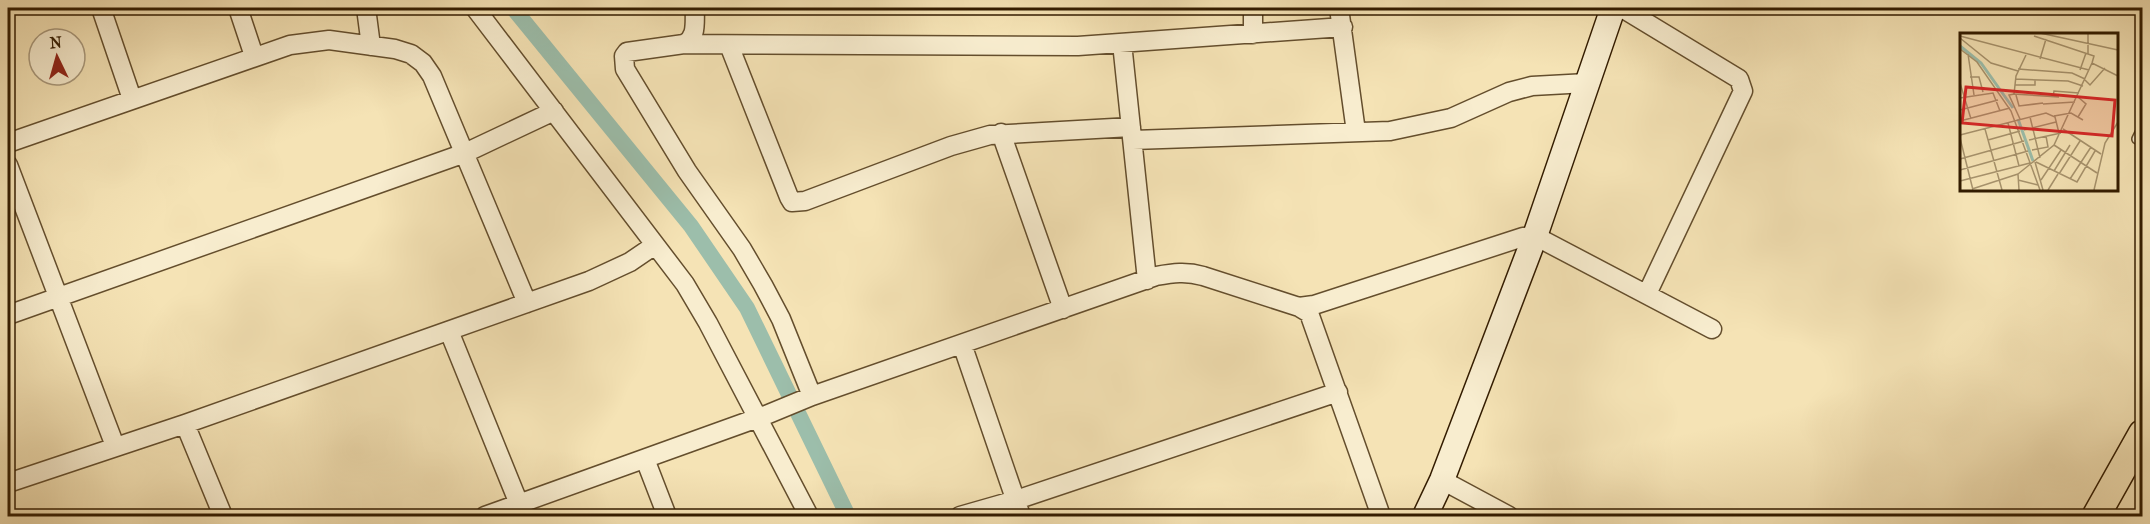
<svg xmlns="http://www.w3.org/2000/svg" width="2150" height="524" font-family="'IM FELL French Canon',serif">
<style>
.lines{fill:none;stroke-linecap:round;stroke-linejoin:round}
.canal{stroke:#9cbeab;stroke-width:16}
.lane-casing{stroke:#644e2d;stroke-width:12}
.street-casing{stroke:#644e2d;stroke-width:21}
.secondary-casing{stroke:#331c00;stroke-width:27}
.primary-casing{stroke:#331c00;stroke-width:30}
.lane{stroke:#f8edcf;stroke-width:9}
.street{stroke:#f8edcf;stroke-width:18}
.secondary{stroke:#f8edcf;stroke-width:24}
.primary{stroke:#f5e3b5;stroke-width:27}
.inset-river{fill:none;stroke:#9cbeab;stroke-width:3}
.inset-road{fill:none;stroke:#a7936d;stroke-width:1.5}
.view{fill:#d62828;fill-opacity:0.15;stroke:#d62828;stroke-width:3}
.inset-edge{fill:none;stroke:#331c00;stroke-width:3}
</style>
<rect width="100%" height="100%" fill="#f5e3b5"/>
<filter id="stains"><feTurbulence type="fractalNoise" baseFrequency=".00333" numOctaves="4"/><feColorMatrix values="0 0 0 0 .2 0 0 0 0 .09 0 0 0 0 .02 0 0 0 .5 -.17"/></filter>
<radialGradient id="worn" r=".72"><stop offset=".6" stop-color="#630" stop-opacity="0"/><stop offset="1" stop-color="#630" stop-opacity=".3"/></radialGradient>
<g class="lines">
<path class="canal" d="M513 8 691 226 747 308 848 516"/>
<g class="lane-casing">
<path id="lane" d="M2137 139 2142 129"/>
</g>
<g class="street-casing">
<path id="street" d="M101 8 132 99
M238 8 254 56
M366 8 371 46
M475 8 685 284 708 323 809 516
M695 8C694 21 698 37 684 44L627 52 624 56 625 69 687 171 742 249 763 285 781 319 812 396
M1253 8V34
M1339 8 1356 132
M1622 8 1739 79 1743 91 1647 294
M1122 43 1147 280
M684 44 1078 46 1343 27
M729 45 789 197 792 202 805 201 951 146 990 135 1131 127
M1001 133 1063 309
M1133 140 1390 131 1451 118 1509 92 1532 86 1587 83
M8 143 290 45 329 40 395 49 411 54 423 63 432 76 527 303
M8 165 115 446
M1299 307 1314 305 1523 237 1535 236 1712 329
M8 315 465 153 554 111
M449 331 519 504
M962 344 1021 516
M185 424 223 516
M645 459 667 516
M1442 480 1509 516
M8 483 185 424 589 281 630 262 655 245
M485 516 766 415 812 396 1156 276C1173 273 1186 271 1203 276L1299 307 1309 313 1381 516
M960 516 1016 500 1338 392"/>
</g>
<g class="secondary-casing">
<path id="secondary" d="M1425 516 1442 480 1535 236 1613 8"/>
</g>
<g class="primary-casing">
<path id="primary" d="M2096 516 2142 434"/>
</g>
<use href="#lane" class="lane"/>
<use href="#street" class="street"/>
<use href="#secondary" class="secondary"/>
<use href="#primary" class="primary"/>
</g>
<g transform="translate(1960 33)">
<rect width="158" height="158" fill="#f5e3b5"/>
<path class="inset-river" d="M0 13 21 30 53 75M58 86 73 128"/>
<path class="inset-road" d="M80 0 158 17M0 3 129 37M74 3 134 23 132 30M0 5 31 30 58 38M0 16 17 29 51 78 80 157M8 21 14 62M128 21V0M80 26 86 6M58 36 112 40 125 46M120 37 126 20M10 44H19L23 59M55 46 108 48 123 53M125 47 130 52 145 35M0 50 11 86M55 52H75V47M53 61 99 64M56 62 59 73 83 70M93 64 94 58 119 60M118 64 126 71 118 84M0 65 33 60 40 78M83 71 115 69M0 77 38 67M94 83 111 80 123 87M70 84 80 125M60 86 49 62 54 61 56 43 66 22M0 88 50 75M48 90 59 133M25 96 42 157M103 96 141 121M64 97 96 89M0 102 86 80 95 84 99 100M0 105 13 157M28 107 60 98M69 107 101 100M94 112 137 140M72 117 88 114 86 103M0 126 64 108M75 129 83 157M76 129 117 149 135 118M0 137 68 118M94 138 110 112M99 141 120 108M110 146 131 114M58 147 78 152M81 147 101 117M0 148 70 130M12 156 58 141M59 157 58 141 94 112 132 30 158 43M88 157 98 141M134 157 145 110 158 89"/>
<path class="view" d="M6 54 155 67 152 103 2 90Z"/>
<rect width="158" height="158" class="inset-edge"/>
</g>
<rect width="2150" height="524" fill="none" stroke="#f5e3b5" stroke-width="30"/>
<rect x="9" y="9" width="2132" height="506" fill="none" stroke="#331c00" stroke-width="3"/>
<rect x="15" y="15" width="2120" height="494" fill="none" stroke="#331c00" stroke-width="1.5"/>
<g transform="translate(57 57) rotate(355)"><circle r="28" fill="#f8edcf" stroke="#a9997c" stroke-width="1.5"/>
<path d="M0-4.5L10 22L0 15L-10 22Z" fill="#8f2418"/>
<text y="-9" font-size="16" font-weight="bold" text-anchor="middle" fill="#331c00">N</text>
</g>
<rect width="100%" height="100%" filter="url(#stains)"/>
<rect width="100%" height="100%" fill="url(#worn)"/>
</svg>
